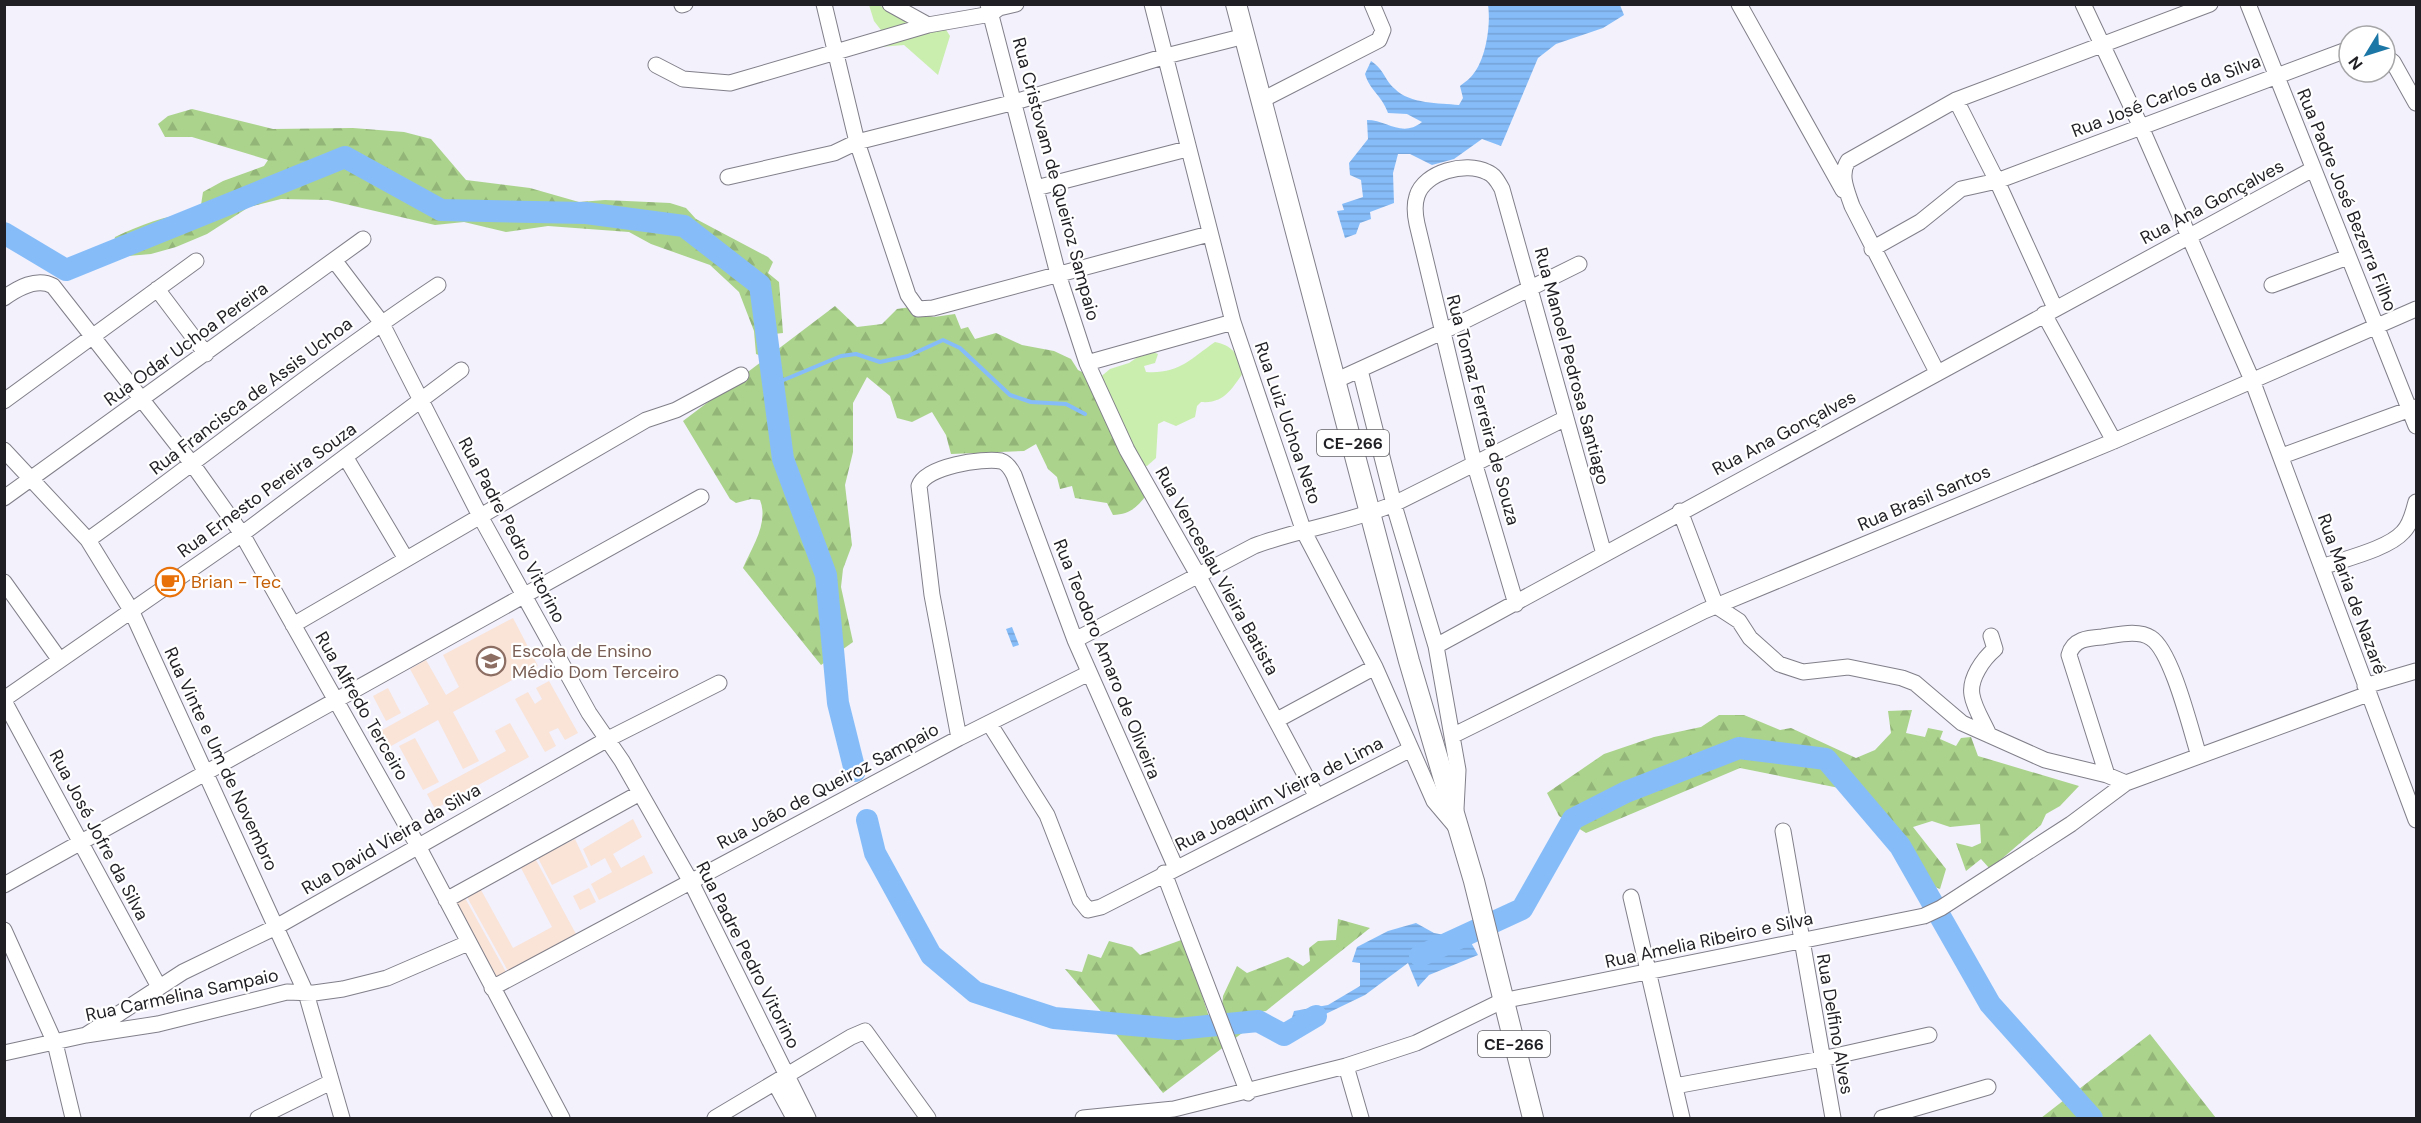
<svg xmlns="http://www.w3.org/2000/svg" width="2421" height="1123" font-family="'DM Sans',sans-serif">
<style>
.education{fill:#fae3d7}
.green{fill:#caeeae}
.forest{fill:url(#forest-firs)}
.water{fill:url(#water-rules)}
.lines{fill:none;stroke-linecap:round;stroke-linejoin:round}
.stream{stroke:#86bdf9;stroke-width:4}
.river{stroke:#86bdf9;stroke-width:22}
.minor-casing{stroke:#817f89;stroke-width:17}
.major-casing{stroke:#817f89;stroke-width:22}
.minor{stroke:#fff;stroke-width:15}
.major{stroke:#fff;stroke-width:20}
.labels{text-anchor:middle;stroke-width:4.5;stroke-linejoin:round;paint-order:stroke}
.shield{fill:#fff;stroke:#636265;stroke-width:1.5}
.shield-label{font-size:16px;font-weight:bold;fill:#201f23}
.street-label{font-size:18px;fill:#201f23;stroke:#fff}
.food-label{font-size:18px;fill:#c56008;stroke:#fff;text-anchor:start}
.education-label{font-size:18px;fill:#785e54;stroke:#fff;text-anchor:start}
</style>
<defs>
<pattern id="forest-firs" width="22" height="20" patternUnits="userSpaceOnUse" patternTransform="scale(1.5)"><rect width="22" height="20" fill="#abd38c"/><path d="M5 1l3.5 6h-7zM16 11l3.5 6h-7z" fill="#93b578"/></pattern>
<pattern id="water-rules" width="6" height="5" patternUnits="userSpaceOnUse" patternTransform="scale(1.5)"><rect width="6" height="5" fill="#86bdf9"/><path d="M0 2.5h6" fill="none" stroke="#73a2d5"/></pattern>
</defs>
<rect width="100%" height="100%" fill="#f2f1fc"/>
<path class="education" d="M513 618 538 666 453 712 479 761 463 769 438 720 382 751 373 735 429 704 410 669 426 660 446 695 459 687 443 655Z
M549 681 578 733 565 740 558 728 549 732 556 746 545 752 515 699 528 692 535 704 542 699 536 688Z
M388 688 401 713 386 721 373 696Z
M510 723 529 757 435 809 427 794 506 751 495 731Z
M415 738 439 782 423 790 399 746Z
M633 819 642 837 613 854 621 868 644 855 653 873 599 900 591 884 612 872 605 858 591 866 583 849Z
M575 839 588 867 552 885 538 858Z
M536 860 576 934 508 971 467 897 481 890 513 948 552 927 521 868Z
M589 888 596 902 580 910 573 896Z
M465 898 506 972 497 977 456 902Z"/>
<path class="green" d="M869 5H879L919 29 943 25 950 36 938 75 904 45 880 47 884 34 874 21Z
M1215 342C1232 345 1238 355 1245 370 1233 387 1225 404 1201 402L1197 406 1195 417 1176 426 1164 421 1158 424 1156 458 1147 466 1139 465 1098 379 1110 369 1129 363 1148 350 1158 354 1155 363 1144 366 1146 372C1179 374 1189 360 1215 342Z"/>
<path class="forest" d="M192 109 273 129 353 128 404 132 431 139 466 180 530 188 579 202 605 200 670 203 686 208 696 219 768 257 773 262 768 273 779 282 783 333 774 334 761 356 756 354 754 331 739 292 710 265 651 244 629 232 548 226 506 232 464 222 435 225 328 200 281 199 249 207 207 234 176 247 151 254 128 256 113 247 115 237C141 225 165 215 194 213L201 205 203 192 223 181 264 166 268 160 192 137H165L158 124 168 116Z
M835 306 857 327 882 324 897 309 911 307 922 314 934 317 955 314 961 329 968 327 975 339 996 333 1022 345 1054 351 1071 359 1078 370 1086 374 1147 494C1137 508 1130 514 1113 515L1107 503 1075 498 1072 486 1060 489 1057 477 1048 469 1036 444 1024 451 951 454 946 435 932 412 912 422 897 418 890 396 867 377 853 403V452L845 485 852 545 843 569 841 587 853 642 821 665 743 568C752 547 769 523 760 500L751 499 736 503 730 499 683 421Z
M1912 710 1906 733 1925 737 1928 728 1943 731 1940 739 1956 746 1961 738 1971 737 1978 756 2079 786 2060 806 2046 814 2041 825 1990 869 1981 859 1966 871 1956 843 1972 847 1981 843 1980 824 1950 827 1932 821 1913 827 1946 869 1940 889 1910 877 1854 791 1740 768 1586 833 1559 816 1547 793 1604 754 1654 737 1701 727 1719 715H1744L1780 730 1791 728 1856 758 1875 750 1891 733 1888 711Z
M1338 919 1370 928 1266 1011 1221 1017 1223 996 1237 966 1247 973 1288 957 1303 966 1310 961 1309 948 1318 941 1336 940Z
M1184 939 1210 1020 1176 1024 1104 1015 1065 969 1082 972 1088 954 1101 958 1109 941 1132 947 1140 955Z
M1250 1027 1163 1093 1111 1028 1172 1035Z
M2150 1034 2216 1118H2098L2074 1093Z
M2068 1097 2088 1118H2041Z"/>
<path class="water" d="M1488 5H1620L1624 15 1603 28 1556 44 1538 58 1501 146 1482 139 1454 159 1432 165 1410 154H1398L1393 173 1394 203 1370 212 1371 219 1360 223 1356 234 1345 238 1337 211 1344 210 1342 204 1363 197 1361 180 1350 175 1349 163 1368 139 1367 120C1387 120 1402 138 1422 122L1407 114 1388 113C1381 94 1370 91 1365 74L1371 61C1385 70 1384 80 1395 89 1410 104 1439 103 1459 105L1463 98 1460 86C1465 82 1471 78 1474 73 1486 58 1491 24 1488 5Z
M1012 627 1019 645 1013 647 1006 629Z
M1416 923 1434 933 1445 935 1447 955 1469 939 1478 955 1429 975 1418 987 1408 963 1365 995 1280 1036 1256 1024H1290L1294 1011 1328 1005 1360 986V963L1352 962 1357 947 1388 931Z"/>
<g class="lines">
<path class="stream" d="M774 384 841 356 856 354 880 362 908 356 943 340 960 348 1010 395 1031 402 1066 404 1085 414"/>
<path class="river" d="M4 233 66 270 345 157 441 210 586 213 684 226 760 285 783 459 826 575 838 703 855 771
M867 820 875 853 931 955 975 992 1054 1018 1177 1029 1258 1021 1284 1035 1316 1016
M1420 956 1522 909 1573 819 1626 792 1739 748 1826 759 1900 846 1990 1004 2092 1118"/>
<g class="minor-casing">
<path id="minor" d="M824 4 857 142 908 295 918 309 933 308 1209 234
M890 4 928 25 991 14 999 8 1016 4
M988 4 1058 274 1087 363 1127 450 1198 575 1317 797
M1152 4 1233 322 1304 532 1375 667 1434 801 1456 827
M1739 4 1843 190
M2083 4 2141 127 2252 380 2416 820
M2248 4 2416 426
M682 5 685 4
M2385 56 2393 62 2416 103
M656 65 683 79 730 83 928 25
M1262 100 1379 40 1383 30 1372 4
M1956 100 1997 181 2055 308
M728 177 834 153 857 142 1015 102 1166 56 1245 36
M1036 188 1187 149
M1872 249 1920 222 1961 189 1997 181 2349 49
M334 260 381 322 480 516 589 713 622 761 691 882 808 1118
M2272 285 2348 257
M157 289 206 354
M4 298C18 288 37 277 53 286L193 465 242 534 418 846 562 1118
M2044 314 2114 441
M1087 363 1233 322
M1360 370 1396 512 1436 646
M1937 372 1852 206C1847 191 1839 175 1848 161L1956 100 2210 4
M1337 380 1442 332 1579 264
M4 401 196 261
M4 450 88 540 131 610 306 993 342 1118
M2282 456 2416 407
M346 458 406 559
M4 498 363 239
M1680 511 1716 606 1739 621 1750 638 1779 664 1803 672 1848 667 1902 678 1915 683 1962 723 2045 760 2107 775 2126 783 2368 694
M88 540C205 456 318 365 438 285
M2322 567C2344 559 2388 549 2403 532 2411 524 2413 512 2416 502
M4 582 59 659
M1516 604 1474 462 1417 224C1415 215 1414 205 1417 196 1424 172 1466 161 1487 172 1495 175 1498 182 1502 189L1604 554
M293 625 646 420 676 410 741 375
M1075 640 1254 546C1299 529 1348 523 1394 504L1566 418
M2365 686 2416 671
M4 699 242 534 461 370
M4 701 159 987
M1277 720 1375 667
M989 723 1047 815 1080 900 1088 910 1101 907 1411 749
M1989 735C1984 723 1974 708 1972 695 1969 679 1983 659 1995 649L1991 636
M1452 736 1704 611 2114 441 2416 309
M959 738 932 595 919 486C926 466 982 458 1001 461 1007 463 1011 469 1014 475L1075 640 1176 868
M2107 775 2069 655C2073 639 2088 638 2102 637 2117 635 2138 629 2151 638 2172 651 2191 731 2199 756
M1456 809 1458 770 1436 646 2313 169
M1783 831 1833 1118
M1164 873 1248 1093
M4 885 701 497
M1631 897 1682 1118
M446 900 640 793
M4 930 55 1043 73 1118
M492 988 959 738 1089 673
M86 1035 183 972 276 927 606 740 719 683
M4 1053 86 1035 158 1024 287 992 314 993 343 989 387 978 468 943
M1346 1066 1361 1118
M775 1083 794 1118
M1675 1086 1822 1059 1929 1035
M258 1118 331 1082
M715 1118 851 1037 865 1031 928 1118
M1083 1118 1174 1109 1346 1066 1416 1043 1502 1001 1924 916 1941 908 2071 824 2126 783
M1882 1118 1988 1087"/>
</g>
<g class="major-casing">
<path id="major" d="M1236 4 1409 661 1474 881 1533 1118"/>
</g>
<use href="#minor" class="minor"/>
<use href="#major" class="major"/>
</g>
<defs>
<g id="cafe-ring" transform="scale(1.5)"><circle r="9.5" fill="#fff" stroke="#e8710a" stroke-width="1.5"/><path d="M-5.5-4.5H6V0H3Q3 3.5 0 3.5H-2.5Q-5.5 3.5-5.5 0ZM3-3.2v2h1.7v-2ZM-6 4.5H4V6H-6Z" fill="#e8710a"/></g>
<g id="school-ring" transform="scale(1.5)"><circle r="9.5" fill="#fff" stroke="#8d6e63" stroke-width="1.5"/><path d="M0-5L7-2L0 1L-7-2ZM-4 1L0 2.5L4 1V4Q0 6-4 4Z" fill="#8d6e63"/></g>
</defs>
<g fill-rule="evenodd">
<use href="#cafe-ring" x="170" y="582"/>
<use href="#school-ring" x="491" y="661"/>
</g>
<g class="labels">
<g class="shield">
<rect x="1317" y="430" width="72" height="26" rx="4.5"/>
<rect x="1478" y="1031" width="72" height="26" rx="4.5"/>
</g>
<g class="shield-label">
<text x="1353" y="449">CE-266</text>
<text x="1514" y="1050">CE-266</text>
</g>
<g class="street-label">
<text transform="translate(2166 96) rotate(-21)" y="6">Rua José Carlos da Silva</text>
<text transform="translate(1056 179) rotate(75)" y="6">Rua Cristovam de Queiroz Sampaio</text>
<text transform="translate(2347 200) rotate(68)" y="6">Rua Padre José Bezerra Filho</text>
<text transform="translate(2212 202) rotate(-28)" y="6">Rua Ana Gonçalves</text>
<text transform="translate(186 344) rotate(-36)" y="6">Rua Odar Uchoa Pereira</text>
<text transform="translate(1572 366) rotate(75)" y="6">Rua Manoel Pedrosa Santiago</text>
<text transform="translate(251 396) rotate(-37)" y="6">Rua Francisca de Assis Uchoa</text>
<text transform="translate(1483 410) rotate(75)" y="6">Rua Tomaz Ferreira de Souza</text>
<text transform="translate(1288 423) rotate(71)" y="6">Rua Luiz Uchoa Neto</text>
<text transform="translate(1784 433) rotate(-28)" y="6">Rua Ana Gonçalves</text>
<text transform="translate(267 490) rotate(-36)" y="6">Rua Ernesto Pereira Souza</text>
<text transform="translate(1924 498) rotate(-23)" y="6">Rua Brasil Santos</text>
<text transform="translate(512 530) rotate(62)" y="6">Rua Padre Pedro Vitorino</text>
<text transform="translate(1217 571) rotate(61)" y="6">Rua Venceslau Vieira Batista</text>
<text transform="translate(2352 594) rotate(70)" y="6">Rua Maria de Nazaré</text>
<text transform="translate(1107 659) rotate(68)" y="6">Rua Teodoro Amaro de Oliveira</text>
<text transform="translate(362 706) rotate(60)" y="6">Rua Alfredo Terceiro</text>
<text transform="translate(221 759) rotate(65)" y="6">Rua Vinte e Um de Novembro</text>
<text transform="translate(828 786) rotate(-28)" y="6">Rua João de Queiroz Sampaio</text>
<text transform="translate(1279 794) rotate(-27)" y="6">Rua Joaquim Vieira de Lima</text>
<text transform="translate(99 835) rotate(62)" y="6">Rua José Jofre da Silva</text>
<text transform="translate(391 839) rotate(-30)" y="6">Rua David Vieira da Silva</text>
<text transform="translate(1709 940) rotate(-12)" y="6">Rua Amelia Ribeiro e Silva</text>
<text transform="translate(748 955) rotate(63)" y="6">Rua Padre Pedro Vitorino</text>
<text transform="translate(182 995) rotate(-12)" y="6">Rua Carmelina Sampaio</text>
<text transform="translate(1835 1024) rotate(80)" y="6">Rua Delfino Alves</text>
</g>
<g class="food-label">
<text x="191" y="588">Brian - Tec</text>
</g>
<g class="education-label">
<text x="512" y="657">Escola de Ensino<tspan x="512" dy="21">Médio Dom Terceiro</tspan></text>
</g>
</g>
<rect width="2421" height="1123" fill="none" stroke="#201f23" stroke-width="12"/>
<g transform="translate(2367 54) rotate(232)"><circle r="28" fill="#ffffff" stroke="#a6a5a7" stroke-width="1.5"/>
<path d="M0-4.5L10 22L0 15L-10 22Z" fill="#1d77a6"/>
<text y="-9" font-size="16" font-weight="bold" text-anchor="middle" fill="#201f23">N</text>
</g>
</svg>
